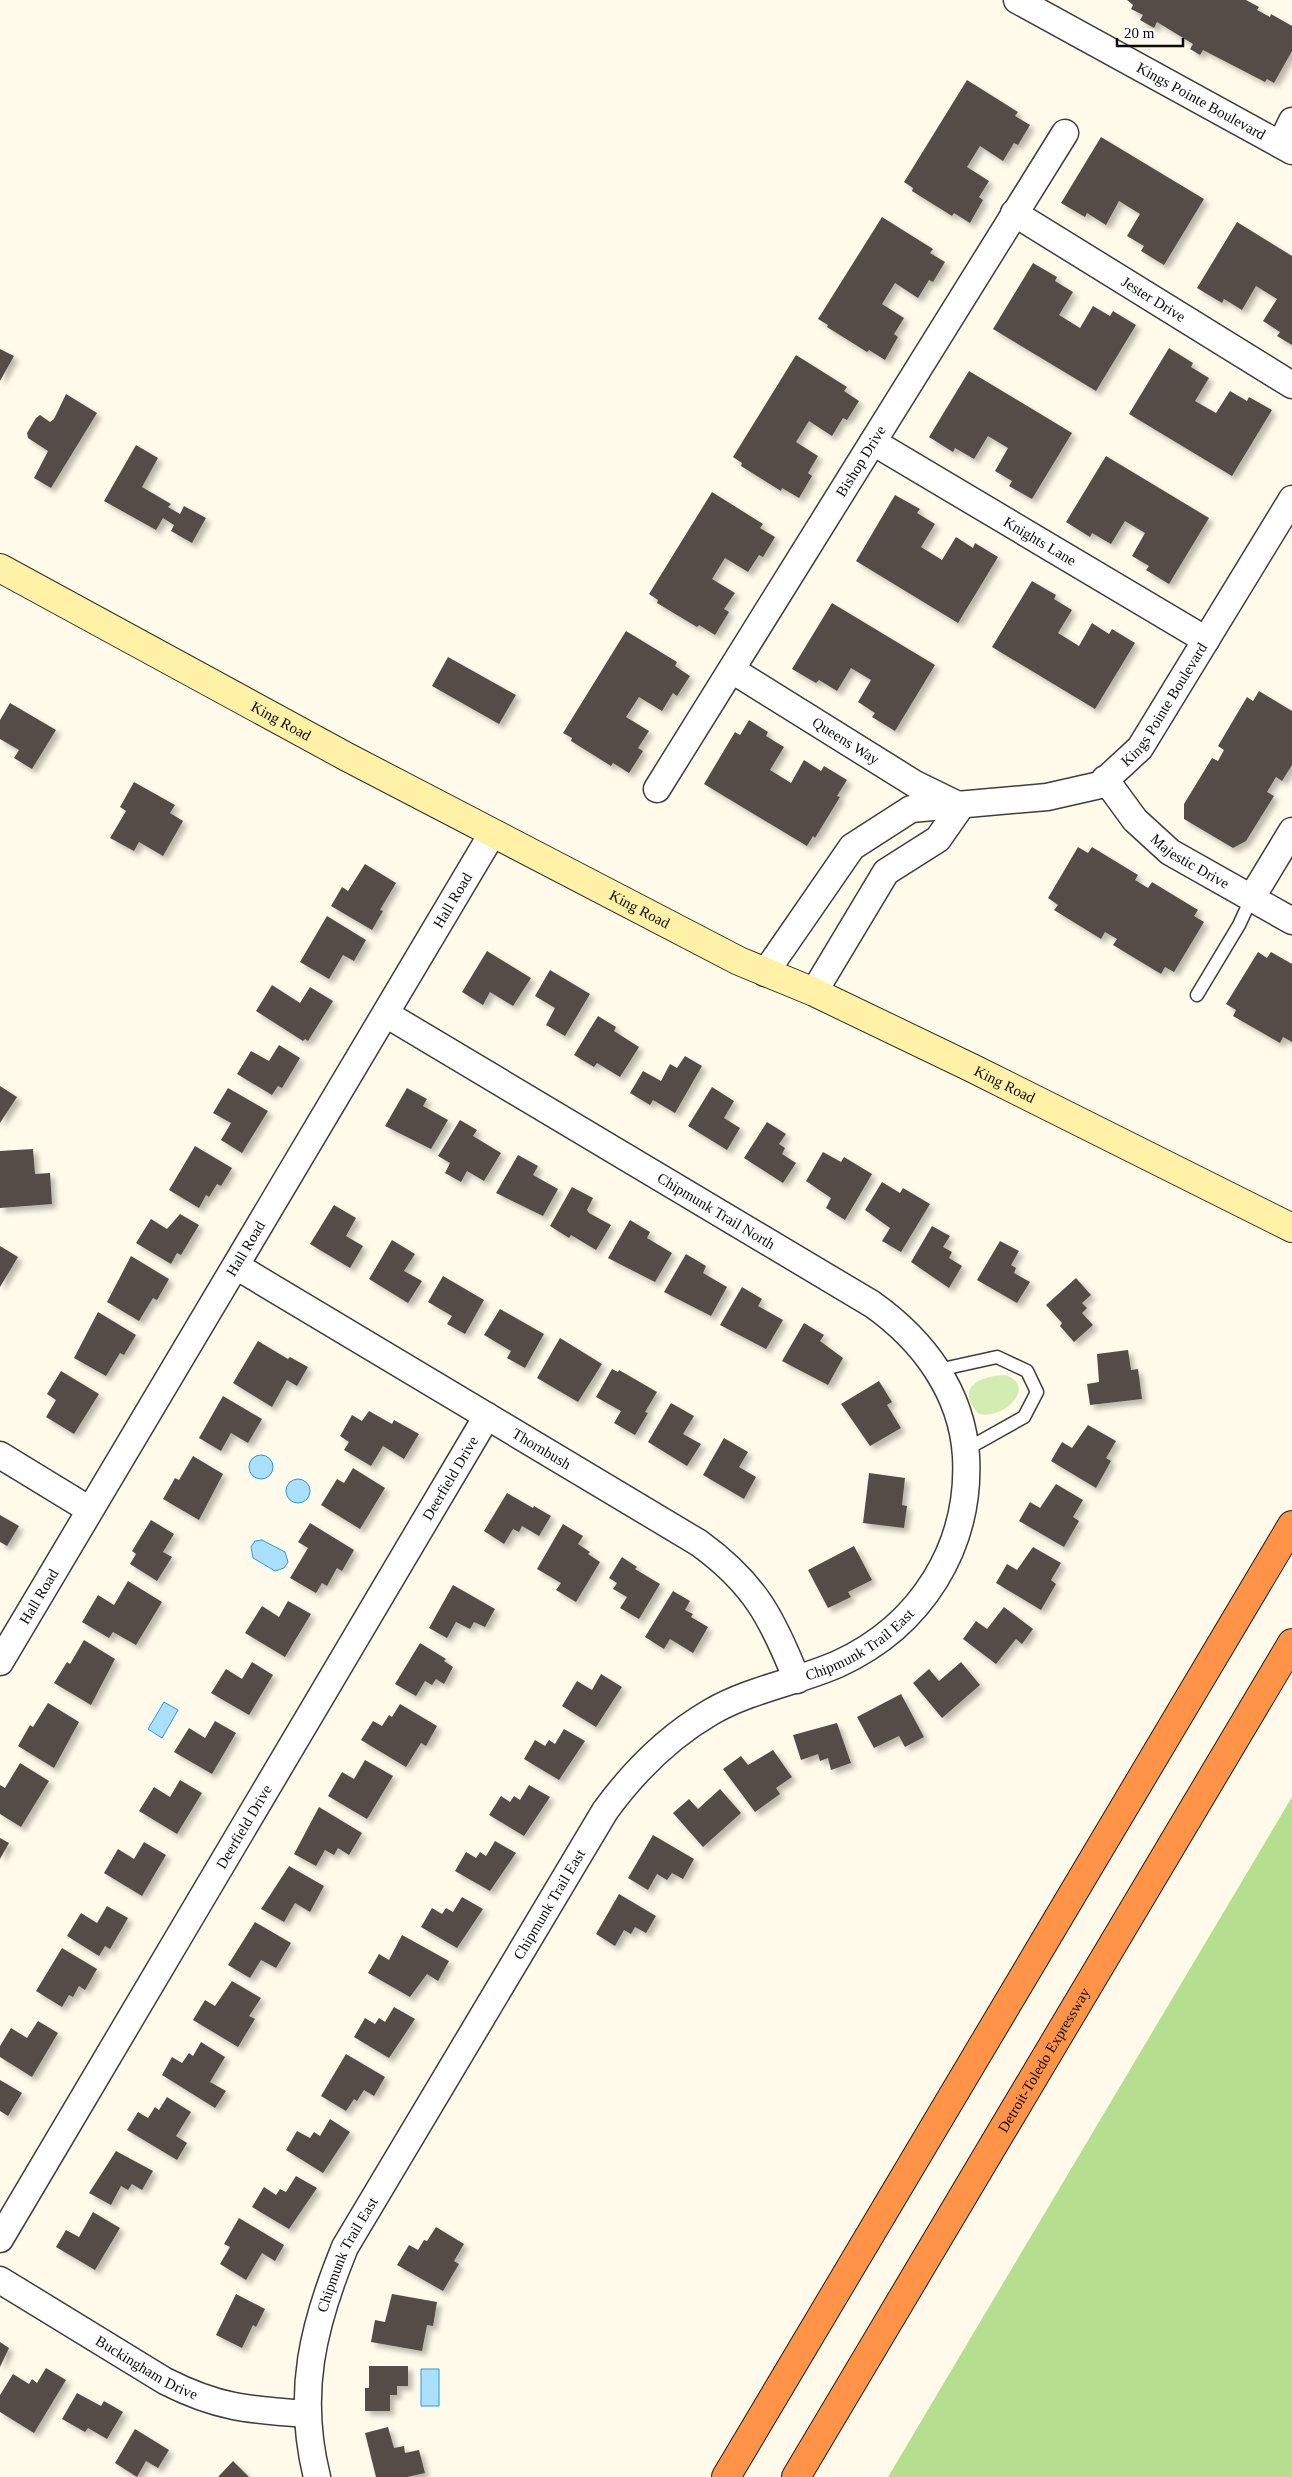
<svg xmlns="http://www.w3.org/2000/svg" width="1292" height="2477" font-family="'Times New Roman',serif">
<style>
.green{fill:#d2ecb1}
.forest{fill:#b6de8f}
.water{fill:#aae0fb;stroke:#2b9ad8}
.building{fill:#554c47;filter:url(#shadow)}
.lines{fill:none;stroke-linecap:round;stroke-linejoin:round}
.lane-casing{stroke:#3e3e3e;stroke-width:15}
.street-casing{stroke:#3e3e3e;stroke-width:29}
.secondary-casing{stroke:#2d2d2d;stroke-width:30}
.highway-casing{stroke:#1c1c1c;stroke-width:30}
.lane{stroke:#fff;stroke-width:12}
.street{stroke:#fff;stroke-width:26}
.secondary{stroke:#fff1a5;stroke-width:28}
.highway{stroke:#ff9448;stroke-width:28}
.labels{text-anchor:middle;stroke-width:5;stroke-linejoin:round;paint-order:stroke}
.street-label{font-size:15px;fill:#0b0b0b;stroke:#fff}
</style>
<defs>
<filter id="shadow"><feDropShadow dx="4.5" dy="4.5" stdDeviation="2.5" flood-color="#0004"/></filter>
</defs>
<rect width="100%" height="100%" fill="#fffaea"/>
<path class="green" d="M1005 1375C1038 1386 1004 1420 979 1414 954 1388 979 1376 1005 1375Z"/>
<path class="forest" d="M1292 1797V2477H888Z"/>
<path class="water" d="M249 1467a12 12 0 1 1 24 0a12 12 0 1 1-24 0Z
M286 1491a12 12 0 1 1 24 0a12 12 0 1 1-24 0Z
M262 1540 285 1552 288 1562 284 1568 275 1571 253 1558 251 1547 255 1541Z
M164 1702 178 1710 162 1738 148 1729Z
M421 2369H439V2406H421Z"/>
<path class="building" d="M1127 0H1246L1259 7 1257 10 1270 17 1271 14 1292 26V51L1274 83 1267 79 1265 82 1203 50 1200 55 1190 49 1193 44 1157 22 1154 28 1140 20 1143 15 1131 9 1133 5Z
M967 80 1018 112 1015 116 1030 125 1018 145 1014 143 1003 161 980 146 967 167 989 181 979 197 983 200 970 223 954 213 952 216 912 191 913 188 904 182Z
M1101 137 1204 199 1164 265 1141 251 1144 246 1127 236 1140 214 1119 201 1106 225 1087 213 1085 217 1061 203Z
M882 217 933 249 930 253 945 262 933 282 929 280 918 298 895 283 882 304 904 318 894 334 898 337 885 360 869 350 867 352 827 327 828 325 818 319Z
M1237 222 1292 256V345L1277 336 1280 332 1263 321 1277 299 1256 286 1242 310 1224 299 1222 303 1197 288Z
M1033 263 1057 277 1055 281 1073 292 1059 315 1080 328 1093 306 1110 316 1113 311 1136 325 1096 391 993 329Z
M1169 348 1193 363 1191 367 1209 378 1195 401 1216 413 1230 391 1247 401 1249 397 1272 410 1232 476 1129 414Z
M0 349 14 356 0 381Z
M796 355 847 387 844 391 859 401 847 420 843 418 832 436 809 421 796 442 818 456 808 473 812 476 799 498 782 488 781 491 741 466 742 463 733 457Z
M969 371 1072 433 1032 499 1009 486 1012 481 995 471 1008 448 988 436 974 459 955 448 953 452 929 437Z
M66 394 97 413 51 488 34 478 48 451 28 438 27 433 36 418 40 415 50 422 54 419Z
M136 445 158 458 142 487 171 504 168 507 180 514 184 506 206 518 192 543 171 531 174 525 163 518 156 530 104 501Z
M1106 456 1209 518 1169 584 1146 570 1149 566 1132 556 1145 533 1125 521 1111 544 1092 533 1090 537 1066 522Z
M712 492 763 524 760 528 775 537 763 557 759 555 748 572 725 558 712 579 735 593 724 609 729 612 715 635 699 625 697 627 657 603 658 600 649 594Z
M895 495 920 509 917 513 935 524 921 547 942 560 956 537 973 548 975 543 998 557 958 623 856 561Z
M1032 581 1056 595 1054 599 1072 610 1058 633 1079 646 1092 623 1109 634 1112 629 1135 643 1095 709 992 647Z
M832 603 935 665 895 731 872 717 875 713 858 702 871 680 851 668 837 691 819 680 816 683 792 669Z
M626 631 677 662 675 666 690 676 677 696 673 693 662 711 639 697 626 717 649 731 638 748 643 751 629 773 613 763 611 766 571 741 572 738 563 733Z
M448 657 516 695 499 724 432 686Z
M1259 691 1292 711V765L1282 781 1276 777 1267 792 1274 796 1246 841 1233 848 1184 819V804L1212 758 1218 761 1224 750 1218 746 1247 697 1253 701Z
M10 703 56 730 32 769 14 758 19 750 0 739V720Z
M749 720 768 732 766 736 784 747 770 770 791 783 804 760 821 771 824 766 847 780 837 796 840 797 815 838 813 836 807 846 704 784 735 732 740 735Z
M134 782 175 805 170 813 183 821 163 856 139 842 134 851 110 838 126 811 120 807Z
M1078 847 1088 853 1092 847 1138 875 1135 880 1148 888 1152 882 1198 910 1194 916 1204 922 1174 972 1165 967 1161 974 1113 945 1117 939 1105 932 1101 939 1054 910 1058 905 1048 898Z
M365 864 396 883 380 910 383 911 372 930 331 906 342 887 348 891Z
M327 916 366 940 354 961 343 955 329 979 300 962Z
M487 951 531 978 513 1006 490 992 483 1005 462 992Z
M1258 952 1267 958 1271 952 1292 964V1042L1283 1037 1280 1043 1233 1016 1236 1010 1226 1004Z
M550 970 590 994 565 1036 546 1025 555 1008 535 996Z
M272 985 300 1003 310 987 333 1001 308 1041 305 1039 303 1041 256 1011Z
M598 1016 616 1027 614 1031 639 1047 620 1077 597 1063 594 1067 574 1055Z
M279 1045 300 1058 282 1088 278 1086 272 1095 237 1074 251 1051 269 1061Z
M685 1056 702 1066 675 1113 653 1100 650 1105 630 1093 643 1071 661 1081 670 1064 677 1068Z
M0 1086 17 1097 0 1123Z
M712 1087 734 1101 724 1118 740 1128 727 1150 688 1126Z
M228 1088 268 1111 242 1153 221 1140 231 1123 213 1113Z
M407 1088 427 1099 423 1106 448 1120 431 1149 385 1126Z
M460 1120 477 1130 473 1136 501 1153 484 1181 467 1171 461 1182 445 1173 450 1163 438 1156Z
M767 1122 786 1134 779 1144 785 1148 782 1154 796 1163 783 1183 744 1158Z
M195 1146 232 1168 221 1186 217 1184 209 1197 206 1195 199 1208 169 1190Z
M33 1149 35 1174 50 1173 52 1204 0 1208V1151Z
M823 1152 841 1162 844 1157 872 1174 845 1220 826 1208 831 1198 806 1181Z
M518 1155 538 1166 533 1175 558 1189 543 1216 496 1193Z
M882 1182 900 1193 903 1188 930 1204 901 1252 882 1241 890 1228 865 1210Z
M572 1187 593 1198 587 1210 589 1213 611 1225 596 1250 571 1235 569 1238 550 1226Z
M334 1205 356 1218 346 1236 363 1246 350 1268 310 1244Z
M180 1214 199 1225 181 1255 177 1253 171 1264 136 1243 151 1219 167 1229Z
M630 1220 650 1232 647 1238 672 1253 655 1282 608 1258Z
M932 1226 950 1236 943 1247 952 1252 949 1258 962 1266 949 1288 911 1262Z
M392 1240 415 1254 404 1271 422 1281 408 1303 369 1279Z
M1000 1241 1019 1251 1011 1265 1016 1268 1014 1273 1030 1282 1017 1303 977 1280Z
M0 1246 18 1257 0 1287Z
M686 1254 706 1266 703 1273 727 1287 711 1316 664 1292Z
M131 1256 169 1279 157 1300 153 1298 139 1321 107 1302Z
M443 1276 484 1300 465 1334 447 1324 452 1316 428 1302Z
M1076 1278 1091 1295 1082 1303 1087 1308 1082 1313 1093 1325 1074 1342 1060 1326 1062 1323 1046 1305Z
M742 1287 762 1299 758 1306 783 1320 766 1349 720 1325Z
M500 1309 544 1334 525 1368 507 1358 511 1351 484 1335Z
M98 1312 136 1335 124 1355 120 1353 106 1376 74 1358Z
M804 1323 824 1335 820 1341 843 1358 828 1385 782 1361Z
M560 1338 602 1364 578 1402 537 1378Z
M258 1341 288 1359 290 1357 308 1367 297 1386 287 1380 272 1407 233 1383Z
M1128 1350 1131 1370 1138 1369 1142 1399 1090 1405 1087 1384 1099 1382 1097 1354Z
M612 1369 618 1372 619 1370 657 1392 645 1412 648 1413 635 1435 614 1423 621 1411 596 1397Z
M61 1371 99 1394 74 1434 46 1417 56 1400 47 1394Z
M879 1381 892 1402 887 1405 901 1428 870 1446 841 1404Z
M223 1396 262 1419 248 1443 231 1433 221 1451 199 1438Z
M671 1403 694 1416 683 1434 701 1444 687 1466 648 1442Z
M369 1411 392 1424 394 1420 419 1434 404 1459 383 1446 371 1466 344 1450 349 1442 340 1436 352 1415 362 1421Z
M1088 1425 1116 1441 1106 1458 1111 1461 1096 1488 1051 1461 1062 1442 1072 1448Z
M724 1438 748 1452 739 1467 756 1477 744 1499 703 1475Z
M193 1456 223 1474 199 1520 163 1499 175 1478 179 1480Z
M353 1468 385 1488 360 1529 321 1505 337 1479 344 1483Z
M869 1473 905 1478 902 1505 907 1506 904 1528 863 1523Z
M1056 1484 1083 1500 1073 1517 1079 1521 1064 1547 1019 1521 1030 1502 1040 1508Z
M507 1493 533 1508 534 1506 551 1516 539 1536 522 1526 519 1532 513 1529 504 1544 484 1531Z
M0 1515 19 1526 7 1546 0 1542Z
M151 1520 174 1534 163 1552 172 1557 157 1581 130 1564 136 1554 132 1551Z
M310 1523 354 1550 342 1571 337 1568 327 1586 322 1583 316 1593 290 1578 308 1548 298 1542Z
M563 1524 583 1536 578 1544 590 1552 588 1554 600 1562 576 1602 556 1590 561 1583 537 1569Z
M854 1546 872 1580 848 1592 851 1597 828 1608 808 1570Z
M1033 1547 1061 1563 1051 1580 1056 1584 1041 1610 996 1583 1007 1564 1017 1570Z
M622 1557 637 1567 635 1569 660 1584 639 1619 620 1608 627 1597 613 1589 617 1583 609 1578Z
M128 1581 162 1602 136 1645 113 1632 109 1638 82 1622 98 1595 114 1605Z
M453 1585 495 1609 485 1627 474 1622 470 1629 456 1622 447 1638 429 1628Z
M673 1591 690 1601 685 1610 693 1614 691 1617 708 1627 693 1653 670 1639 664 1649 645 1637Z
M288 1601 311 1614 285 1657 245 1633 262 1606 279 1617Z
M1004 1607 1033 1629 1022 1644 1016 1639 996 1664 963 1639 976 1621 987 1629Z
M84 1640 115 1659 91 1705 54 1683 67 1662 70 1664Z
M420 1643 446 1659 444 1661 453 1667 444 1684 436 1679 432 1685 425 1681 416 1696 395 1684Z
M252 1662 273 1675 249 1715 211 1693 226 1669 242 1679Z
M961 1662 980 1685 942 1718 913 1683 929 1669 939 1681Z
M601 1674 622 1687 596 1727 562 1706 577 1681 592 1690Z
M901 1694 924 1737 905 1747 899 1736 874 1748 857 1717Z
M48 1703 79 1722 54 1768 18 1746 30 1725 33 1727Z
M400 1704 437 1726 426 1746 421 1743 406 1767 361 1740 373 1721 382 1726 389 1715 392 1717Z
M215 1721 236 1733 212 1774 174 1752 189 1728 205 1738Z
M837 1723 851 1763 831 1770 828 1758 820 1761 818 1754 801 1760 793 1735Z
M564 1729 585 1741 559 1780 524 1759 535 1740 545 1746 549 1740 555 1744Z
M773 1750 792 1777 776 1788 780 1794 755 1812 723 1769 741 1756 748 1765Z
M365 1760 393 1776 367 1819 328 1796 342 1772 354 1779Z
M20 1763 49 1781 21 1827 0 1814V1785L5 1788Z
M180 1780 202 1793 177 1834 139 1811 154 1787 170 1797Z
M529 1785 550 1797 524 1836 489 1815 501 1796 510 1802 514 1796 520 1800Z
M720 1789 741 1813 703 1847 673 1813 689 1799 698 1809Z
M319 1807 362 1833 349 1855 338 1848 334 1855 325 1850 316 1866 294 1854Z
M653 1835 694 1859 683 1879 672 1873 667 1880 657 1874 648 1890 628 1878Z
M0 1838 9 1843 0 1859Z
M495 1841 516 1853 490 1891 455 1871 466 1852 476 1858 480 1852 486 1856Z
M144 1842 166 1855 142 1896 104 1873 118 1849 134 1859Z
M289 1866 324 1886 310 1912 295 1903 284 1922 261 1909Z
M619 1894 656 1916 646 1933 635 1927 631 1934 624 1930 615 1946 596 1934Z
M462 1897 483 1909 457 1948 421 1927 432 1908 442 1914 446 1908 453 1912Z
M107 1906 128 1918 110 1949 105 1946 99 1956 67 1936 81 1913 97 1923Z
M255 1922 291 1943 276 1968 261 1960 250 1978 228 1965Z
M402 1935 449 1961 438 1981 427 1974 410 1997 368 1973 379 1954 389 1960Z
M62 1948 97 1969 85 1990 79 1986 73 1997 69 1995 62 2007 36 1991Z
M232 1981 261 1998 249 2016 255 2019 238 2047 193 2020 205 2000 215 2006Z
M394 2007 415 2019 389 2058 354 2037 365 2018 375 2024 379 2018 385 2022Z
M38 2021 58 2033 32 2077 0 2057V2046L11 2028 27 2038Z
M201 2042 225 2057 210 2082 226 2091 215 2108 162 2075 172 2057 182 2063 189 2053 193 2056Z
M346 2054 385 2077 374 2096 364 2090 357 2101 354 2099 346 2111 321 2096Z
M0 2080 22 2093 8 2116 0 2111Z
M167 2097 191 2112 176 2136 187 2143 177 2160 127 2130 138 2112 148 2118 155 2107 159 2110Z
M330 2119 350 2132 323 2173 286 2150 297 2131 310 2138 314 2132 320 2136Z
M116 2151 153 2171 142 2190 132 2184 128 2190 121 2186 111 2205 89 2193Z
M296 2176 317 2188 289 2229 252 2207 264 2187 276 2195 280 2189 286 2192Z
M93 2212 120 2228 95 2270 56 2247 66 2230 79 2237Z
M239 2218 284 2245 275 2261 262 2253 246 2280 220 2264 230 2247 224 2244Z
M436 2227 464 2244 454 2261 459 2264 443 2291 397 2265 409 2245 418 2250 424 2240 427 2241Z
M236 2294 265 2309 256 2327 253 2325 242 2348 216 2335Z
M392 2294 437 2302 433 2326 427 2325 422 2351 371 2342 375 2320 385 2322Z
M0 2342 9 2348 0 2367Z
M369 2366H408V2386H397V2395H390V2411H365V2388H369Z
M46 2368 66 2380 34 2433 0 2412V2395L13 2374 29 2384 32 2379 37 2383Z
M77 2393 101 2406 104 2401 123 2412 107 2439 88 2428 85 2432 62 2419Z
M388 2427 394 2448 404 2446 405 2453 419 2450 425 2473 407 2477H376L365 2433Z
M135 2429 169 2450 158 2468 146 2461 137 2477 115 2463Z
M233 2461 249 2477H218Z"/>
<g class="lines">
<g class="lane-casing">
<path id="lane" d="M1197 995 1239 925 1252 897
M938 1370 997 1357 1027 1371 1037 1392 1024 1417 965 1450"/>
</g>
<g class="street-casing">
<g id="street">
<path id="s1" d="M1017 0 1292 151"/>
<path d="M1281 144 1292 121"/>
<path id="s2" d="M1014 213 1292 385"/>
<path id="s3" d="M873 442 1206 640"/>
<path id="s4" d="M732 670 915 784 958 805"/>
<path id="s5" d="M1105 779 1135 820 1170 852 1292 921"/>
<path id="s6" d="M657 789 1065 133"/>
<path d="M1252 897 1292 831"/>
<path id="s7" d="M765 973 852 847 911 809 1047 797 1100 785 1140 748 1292 499"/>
<path d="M814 992 886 872 938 839 961 806"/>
<path id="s8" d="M236 1266 699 1543C754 1583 772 1617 797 1680"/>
<path d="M0 1455 90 1510"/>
<path id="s9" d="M0 1662 492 834"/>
<path id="s10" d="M0 2239 487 1416"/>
<path id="s11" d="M0 2280 165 2381C218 2408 249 2410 307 2414"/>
<path id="s12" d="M317 2477C296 2393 313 2325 345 2247L605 1811C634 1771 668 1737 711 1712 751 1689 797 1682 838 1664 921 1626 971 1547 966 1456 962 1392 923 1340 872 1304L386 1014"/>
</g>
</g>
<g class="secondary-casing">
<g id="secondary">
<path id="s13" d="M0 568 347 757 739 961 814 992 972 1068 1292 1228"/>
</g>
</g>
<g class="highway-casing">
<g id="highway">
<path d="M726 2477 1292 1525"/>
<path id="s14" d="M796 2477 1292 1643"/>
</g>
</g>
<use href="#lane" class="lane"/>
<use href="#street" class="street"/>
<use href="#secondary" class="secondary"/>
<use href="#highway" class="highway"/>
</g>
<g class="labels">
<g class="street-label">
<text dy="5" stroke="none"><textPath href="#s1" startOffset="210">Kings Pointe Boulevard</textPath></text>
<text dy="5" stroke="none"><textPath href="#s2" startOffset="164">Jester Drive</textPath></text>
<text dy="5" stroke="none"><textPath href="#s6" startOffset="386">Bishop Drive</textPath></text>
<text dy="5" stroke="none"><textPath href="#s3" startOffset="194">Knights Lane</textPath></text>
<text dy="5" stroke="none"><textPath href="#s7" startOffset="518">Kings Pointe Boulevard</textPath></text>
<text dy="5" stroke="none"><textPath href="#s13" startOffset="320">King Road</textPath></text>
<text dy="5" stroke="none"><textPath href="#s4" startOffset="134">Queens Way</textPath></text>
<text dy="5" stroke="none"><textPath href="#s5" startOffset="120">Majestic Drive</textPath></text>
<text dy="5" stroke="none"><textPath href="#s9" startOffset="886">Hall Road</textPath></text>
<text dy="5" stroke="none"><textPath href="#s13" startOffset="725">King Road</textPath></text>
<text dy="5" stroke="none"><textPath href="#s13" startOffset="1130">King Road</textPath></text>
<text transform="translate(716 1211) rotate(31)" y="5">Chipmunk Trail North</text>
<text dy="5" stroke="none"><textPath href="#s9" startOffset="481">Hall Road</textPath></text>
<text dy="5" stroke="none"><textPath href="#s8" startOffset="356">Thornbush</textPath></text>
<text dy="5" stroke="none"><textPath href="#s10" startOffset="884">Deerfield Drive</textPath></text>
<text dy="5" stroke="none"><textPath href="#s9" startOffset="76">Hall Road</textPath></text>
<text dy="5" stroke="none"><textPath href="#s12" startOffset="1054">Chipmunk Trail East</textPath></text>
<text dy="5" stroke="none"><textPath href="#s10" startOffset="479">Deerfield Drive</textPath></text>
<text dy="5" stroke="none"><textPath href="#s12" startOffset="635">Chipmunk Trail East</textPath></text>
<text dy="5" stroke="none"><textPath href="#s14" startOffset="485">Detroit-Toledo Expressway</textPath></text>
<text dy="5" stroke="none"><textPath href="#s12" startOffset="230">Chipmunk Trail East</textPath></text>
<text dy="5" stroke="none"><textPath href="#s11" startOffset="171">Buckingham Drive</textPath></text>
</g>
</g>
<path d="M1117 38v8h66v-8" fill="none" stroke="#0b0b0b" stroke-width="2.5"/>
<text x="1124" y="38" font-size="15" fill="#0b0b0b" stroke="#ffffff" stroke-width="4" paint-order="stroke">20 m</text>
</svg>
